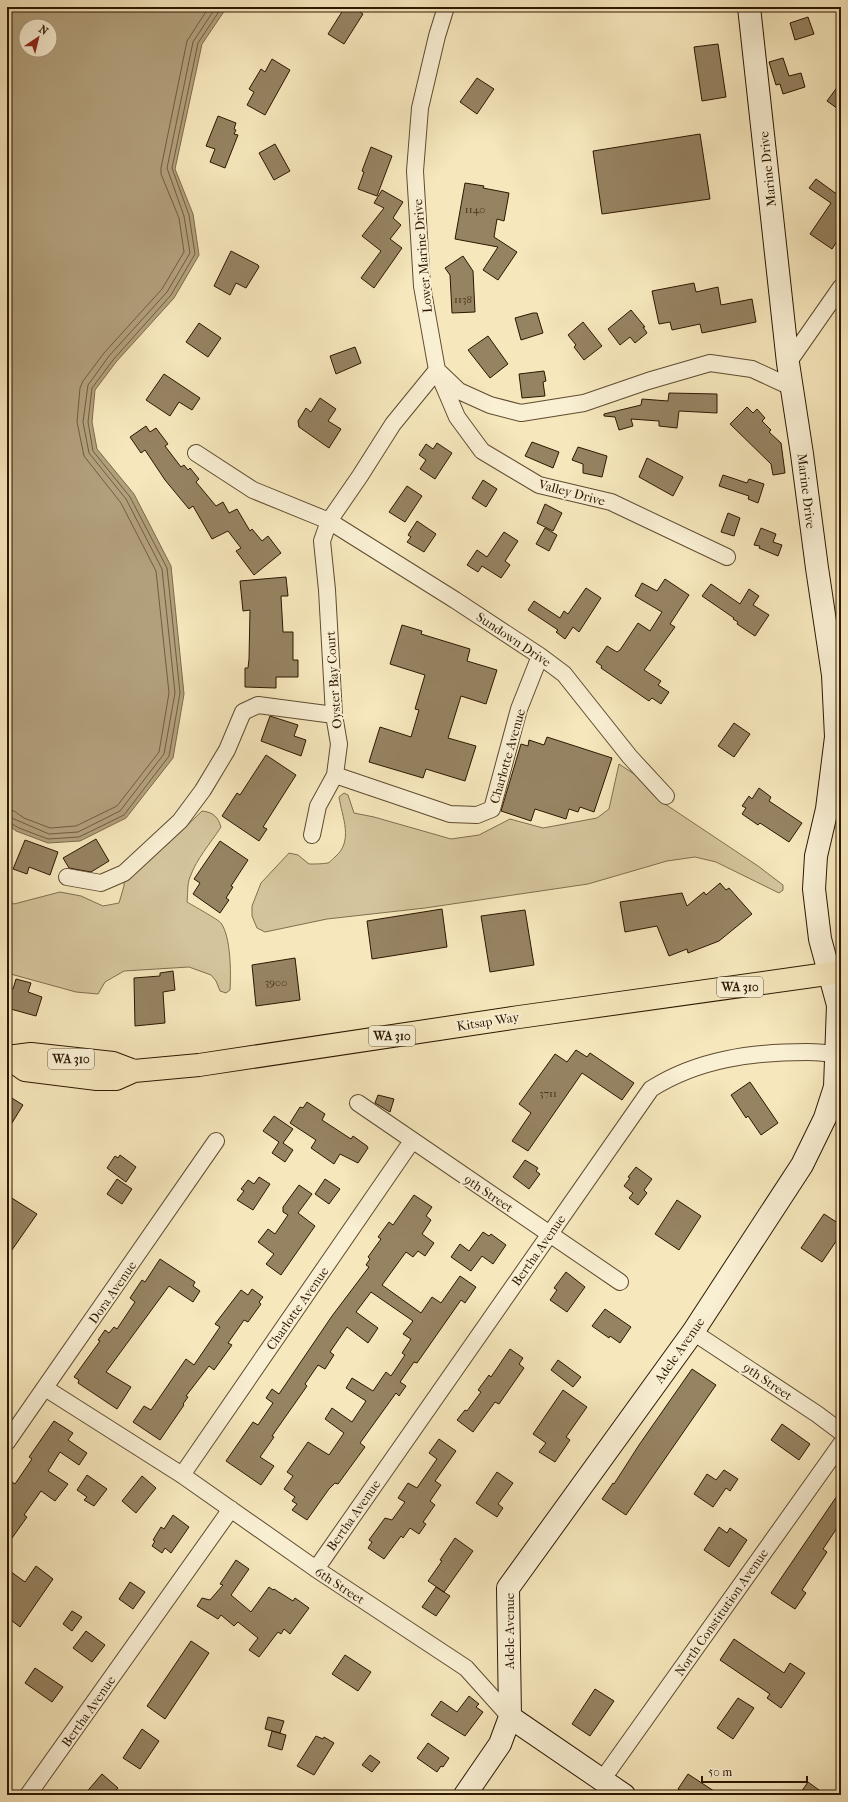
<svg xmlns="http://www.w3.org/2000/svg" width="848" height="1802" font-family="'IM FELL French Canon',serif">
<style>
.green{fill:#d4c49c;stroke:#806e4e}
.water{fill:#b2a07c;stroke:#7d694a;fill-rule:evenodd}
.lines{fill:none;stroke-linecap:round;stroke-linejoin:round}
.shore{stroke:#705c3e;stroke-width:1}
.building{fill:#968362;stroke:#2d1700}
.street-casing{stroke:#5f4b2f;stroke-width:18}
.secondary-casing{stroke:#2d1700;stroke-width:24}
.primary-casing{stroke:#2d1700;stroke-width:24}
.street{stroke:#f9efd3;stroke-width:16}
.secondary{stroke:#f9efd3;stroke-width:22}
.primary{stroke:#f6e7bc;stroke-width:22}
.labels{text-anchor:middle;stroke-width:4;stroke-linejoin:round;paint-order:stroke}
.number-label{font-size:11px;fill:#473218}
.shield{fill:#f9efd3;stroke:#6a583f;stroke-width:1}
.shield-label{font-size:12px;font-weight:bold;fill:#2d1700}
.street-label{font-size:13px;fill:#2d1700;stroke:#f9efd3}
</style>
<rect width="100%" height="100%" fill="#f6e7bc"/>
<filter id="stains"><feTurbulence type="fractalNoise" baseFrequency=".005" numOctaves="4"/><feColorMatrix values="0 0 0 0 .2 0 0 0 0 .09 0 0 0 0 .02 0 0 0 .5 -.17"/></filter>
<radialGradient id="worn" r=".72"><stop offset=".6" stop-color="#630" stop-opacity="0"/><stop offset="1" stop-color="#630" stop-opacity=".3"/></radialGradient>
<path class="green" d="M619 764 634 774 656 798 758 866 783 885V890L779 893 716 862 695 857 667 861 588 884 425 908 327 919 265 932 257 928 252 916V906L261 883 289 853 298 855 309 864C315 864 322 864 328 863 330 862 333 859 335 857 354 841 342 817 339 797L344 793 348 795 354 813 374 817 451 839 479 835 510 819 543 828 597 818 609 809Z
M202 811C213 812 218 817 221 827 210 844 197 858 190 877 187 884 188 894 187 902 192 905 219 920 221 923 231 937 231 973 230 990L226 993 220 991 216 981 211 975 189 967 124 971 105 982 98 994 76 992 7 973V900L14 904 60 892 81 896 103 906 119 903 124 886V879L173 839Z"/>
<path class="water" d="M7 7H227L202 44 175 169 193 214 199 255 174 298 116 362 95 390 92 422 97 449 134 494 171 566 184 694 173 758 126 818 80 841 48 843 16 831 7 824ZM26 26H50V50H26Z"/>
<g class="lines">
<path class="shore" d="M7 810 14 811 24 818 50 828 76 826 117 806 159 752 169 693 156 571 121 503 84 456 77 422 80 388 83 381 104 353 162 289 184 252 179 218 161 174V168L187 41 209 7
M7 816 49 834 78 832 120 811 164 754 175 693 162 569 126 499 89 453 83 422 88 385 109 356 167 292 190 253 184 216 167 168 193 42 216 7
M7 821 19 828 48 839 79 837 124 815 169 756 180 693 167 568 130 497 93 451 88 422 92 388 113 360 171 295 195 254 189 215 172 168 198 43 222 7"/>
</g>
<path class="building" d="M345 7H363L360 12 363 14 344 44 328 34Z
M808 17 814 34 795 40 790 23Z
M718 44 726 97 702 101 694 47Z
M783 58 789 76 801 73 805 87 783 94 780 84 776 85 769 62Z
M272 59 290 70 265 115 247 105 254 92 249 89 261 69 265 72Z
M477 78 494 89 477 114 460 102Z
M841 82V111L827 101Z
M218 116 236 123 234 129 236 130 234 134 238 135 225 168 210 162 215 149 206 146Z
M700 134 710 199 602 214 593 151Z
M275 144 290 171 274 180 259 153Z
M371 147 392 156 377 196 358 189 364 172 362 171Z
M816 179 838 195 841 190V235L832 249 810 234 831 203 809 188Z
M465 183 484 186 483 188 509 193 504 221 497 219 494 237 517 252 498 280 483 270 498 247 455 239Z
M382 190 403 202 393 218 401 225 390 239 402 248 374 288 361 278 381 251 362 236 384 208 374 203Z
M231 251 258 265 259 267 246 288 236 283 230 295 214 286Z
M463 256 473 271 475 312 452 313 450 275 445 268Z
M694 283 696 292 718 287 721 305 752 299 756 322 702 333 700 324 672 330 670 322 659 324 652 291Z
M631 310 645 327H643L647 333 635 343 630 337 620 345 608 329Z
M533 313H537L543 333 521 340 515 318Z
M583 322 602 346 584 360 574 347 576 345 568 335Z
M199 323 221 338 208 357 186 342Z
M488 336 508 364 490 378 468 350Z
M355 347 361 363 336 374 330 356Z
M544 371 546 381 543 382 545 396 522 398 519 374Z
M164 374 200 398 192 410 179 402 170 416 146 400Z
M669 393 717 394V413L679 411 677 428 659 426V421L631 419 633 426 619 430 615 417 604 416V414L641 405 642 399 668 401Z
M320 398 336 409 328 421 341 429 329 448 299 427 298 421 306 408 311 412Z
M747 407 753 413 757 409 765 418 762 421 771 430 769 432 781 443 785 473 773 475 771 464 730 424Z
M146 426 150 432 156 428 168 444 165 446 181 467 184 465 188 470 190 468 199 479 196 482 216 506 223 502 229 513 237 509 250 531 252 529 262 541 268 536 281 553 254 575 236 551 241 548 228 531 212 539 193 506 189 509 165 480 145 450 141 453 130 437Z
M532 442 559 452 553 468 525 456Z
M437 443 452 453 435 479 420 469 426 460 419 455 426 444 433 449Z
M578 447 607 456 602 477 583 473V464L572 460Z
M647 458 683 477 673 496 639 477Z
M723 475 747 483 749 479 764 484 758 503 748 499 749 496 719 486Z
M483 480 497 489 486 507 472 498Z
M407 486 422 496 405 522 389 512Z
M545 504 562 513 553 531 537 523Z
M728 513 740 518 734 536 721 532Z
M417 521 436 534 424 552 407 542 411 537 408 535Z
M545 528 557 535 549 551 536 544Z
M761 528 776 534 773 542 782 545 778 556 759 548 760 546 754 545Z
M504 532 518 541 505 561 510 565 501 578 482 566 478 572 467 565 477 550 487 557Z
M286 577 288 596H281L283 632H293V660H298V677H276V688L245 687V668H248L249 659 250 610 243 611 240 581Z
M665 579 689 595 670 624 675 627 644 670 661 681 658 685 669 692 661 704 652 698 649 701 601 668 602 666 596 662 607 646 617 652 620 650 638 623 650 631 662 612 635 596 642 583 657 591Z
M711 584 740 604 749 589 759 596 753 605 769 615 755 636 737 624 738 622 733 619 734 618 702 596Z
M586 588 601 598 579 632 573 627 565 639 556 632 558 630 528 610 534 601 560 618 564 611 568 614Z
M402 625 422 631 421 634 470 649 467 661 497 670 486 704 461 696 448 738 476 746 465 781 426 769 423 778 369 762 380 727 411 737 419 710 415 709 425 675 390 664Z
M270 716 298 725 294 736 306 740 301 756 261 741Z
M734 723 750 734 734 757 718 746Z
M547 737 612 758 594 812 580 807 578 812 569 809 566 819 535 809 531 821 501 811 521 744 528 746 529 740 544 745Z
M266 755 296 775 263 827 267 829 259 841 222 816 237 793 240 795Z
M759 788 771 797 769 801 802 823 789 842 760 823 758 825 742 814 746 808 742 806 749 796 752 799Z
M96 839 109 861 91 872 69 868 63 858Z
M25 840 58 852 50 875 29 867 27 874 13 869Z
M220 841 248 860 231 886 233 887 226 898 229 900 220 913 193 894 200 883 194 879Z
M720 883 726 890 729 888 752 914 719 941 688 953 687 949 669 956 657 926 625 932 620 902 682 893 687 906 704 892 706 895Z
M442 909 447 947 372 959 367 921Z
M525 910 534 965 490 972 481 916Z
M295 958 300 1000 256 1006 252 965Z
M173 971 175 990 163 992 165 1023 135 1026 134 978 160 976V973Z
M16 979 31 983 28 992 42 997 36 1016 7 1008V987L13 989Z
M576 1050 587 1057 590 1053 634 1083 622 1100 582 1073 528 1151 512 1141 531 1113 519 1104 555 1054 567 1062Z
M750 1082 778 1123 761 1135 748 1116 746 1118 731 1095Z
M7 1095 23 1105 7 1131Z
M378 1095 394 1099 390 1112 375 1103Z
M307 1102 325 1114 322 1120 351 1139 353 1136 367 1146 368 1148 358 1163 340 1154 334 1164 311 1148 316 1140 290 1123 300 1107 303 1108Z
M274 1116 293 1129 283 1143 293 1150 285 1162 272 1153 279 1142 263 1131Z
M120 1155 136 1167 126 1182 107 1168 115 1156 118 1158Z
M525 1160 538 1168 536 1171 540 1174 529 1189 513 1177Z
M636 1167 652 1179 644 1190 647 1193 638 1205 629 1198 633 1193 624 1186 630 1178 628 1177Z
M259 1177 270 1184 253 1210 237 1200 244 1191 241 1189 248 1180 254 1184Z
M117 1179 132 1189 122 1204 107 1194Z
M325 1179 340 1189 329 1204 315 1194Z
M299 1185 312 1194 298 1213 315 1226 281 1275 266 1264 274 1254 258 1242 268 1229 275 1234 288 1215 283 1212V1207Z
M7 1195 37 1214 7 1257Z
M414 1195 432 1207 426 1216 431 1220 422 1234 434 1243 425 1256 418 1251 413 1257 406 1252 382 1285 421 1313 432 1297 441 1303 460 1276 476 1287 465 1303 461 1300 417 1363 414 1362 400 1382 406 1386 399 1396 396 1393 360 1443 365 1447 338 1484 335 1483 329 1489 307 1520 292 1510 297 1504 292 1501 295 1497 284 1489 293 1476 287 1472 308 1442 329 1455 344 1433 325 1419 332 1408 352 1422 366 1401 346 1388 352 1378 373 1391 386 1372 391 1376 405 1355 402 1353 411 1339 403 1334 413 1321 371 1292 356 1312 378 1328 368 1343 347 1327 330 1352 334 1355 325 1369 318 1365 305 1384 307 1386 272 1436 274 1437 260 1457 274 1466 261 1485 226 1461 253 1422 258 1425 273 1403 266 1398 272 1389 279 1394 332 1316 369 1267 366 1265 370 1259 368 1257 381 1239 378 1237 389 1222 393 1225Z
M677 1200 701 1216 679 1250 655 1234Z
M824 1214 841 1225V1234L822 1262 801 1248Z
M483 1232 489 1236 491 1234 506 1245 493 1264 482 1256 471 1271 451 1257 460 1244 469 1251Z
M160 1259 195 1282 193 1286 200 1291 193 1302 169 1286 106 1372 131 1387 117 1409 78 1383 79 1380 74 1377 100 1341 98 1340 105 1330 109 1333 114 1327 117 1329 135 1302 130 1298 142 1280 145 1282Z
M566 1272 585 1287 567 1312 550 1300 557 1290 554 1288Z
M252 1289 263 1297 259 1302 261 1304 248 1322 244 1320 228 1343 232 1345 214 1370 209 1366 186 1396 188 1397 183 1404 184 1405 160 1440 133 1422 144 1406 151 1410 186 1359 194 1365 220 1327 215 1324 241 1290 248 1295Z
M605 1309 631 1327 620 1343 610 1336 609 1338 592 1326Z
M510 1349 523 1358 519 1364 524 1368 499 1404 495 1402 473 1432 457 1420 465 1410 467 1411 481 1392 478 1390 489 1375 491 1377Z
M558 1360 581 1377 573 1387 551 1370Z
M692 1369 716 1385 626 1515 602 1499 613 1483 614 1484 639 1445Z
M563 1390 587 1407 566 1437 570 1440 555 1462 539 1452 546 1443 533 1434Z
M54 1421 73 1433 68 1440 87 1453 79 1465 60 1452 48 1471 68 1484 55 1501 41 1491 24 1515 27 1517 7 1545V1490L12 1482 15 1484 32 1459 29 1457Z
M782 1424 810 1444 799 1460 771 1440Z
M439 1439 456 1451 435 1481 441 1485 430 1501 435 1505 423 1522 426 1524 419 1534 410 1528 403 1538 401 1536 384 1559 368 1548 372 1542 369 1540 385 1518 392 1520 405 1502 398 1498 408 1483 417 1488 437 1459 429 1453Z
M724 1470 738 1479 730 1491 726 1488 713 1507 694 1494 707 1474 716 1480Z
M497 1472 513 1483 498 1504 503 1508 497 1517 476 1503Z
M87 1475 107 1489 94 1506 84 1500 87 1497 77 1490Z
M142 1476 156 1488 136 1513 122 1501Z
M841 1490V1522L823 1549 827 1552 802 1590 806 1593 795 1609 771 1593Z
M173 1515 189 1527 171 1553 165 1548 162 1553 152 1546 155 1541 153 1540 161 1527 164 1529Z
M719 1527 727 1533 730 1528 747 1540 729 1567 704 1550Z
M455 1538 473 1551 444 1592 428 1581 442 1561 440 1560Z
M236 1560 249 1569 231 1595 251 1612 269 1587 273 1590 274 1589 293 1601 295 1598 309 1608 290 1634 284 1629 281 1634 278 1632 259 1657 249 1650 258 1638 238 1622 234 1626 221 1615 218 1619 197 1606 202 1598 210 1600 223 1585 220 1584Z
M36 1566 53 1579 20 1627 7 1617V1569L25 1582Z
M130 1582 145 1592 133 1609 119 1599Z
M436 1587 450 1596 436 1616 422 1607Z
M72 1611 82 1617 72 1631 63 1624Z
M86 1631 105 1645 92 1662 73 1648Z
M734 1639 784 1673 790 1663 805 1673 781 1708 767 1698 770 1694 720 1660Z
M191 1641 209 1653 165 1719 147 1706Z
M345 1655 371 1672 358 1691 332 1674Z
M35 1668 63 1687 52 1702 25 1683Z
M595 1689 614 1701 590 1736 572 1724Z
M469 1696 479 1704 476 1707 483 1712 465 1736 431 1715 441 1701 457 1712Z
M738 1698 754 1708 733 1739 717 1728Z
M268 1717 284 1721 280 1733 265 1729Z
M142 1729 159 1741 140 1769 123 1758Z
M272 1731 286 1735 282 1750 268 1746Z
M316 1736 323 1739 324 1737 334 1743 314 1775 297 1766Z
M428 1743 449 1758 443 1767 441 1766 437 1772 417 1758Z
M370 1755 380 1762 372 1772 362 1765Z
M102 1774 118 1788 112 1795H84Z
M688 1774 720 1795H688L678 1789Z
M808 1782 826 1795H799Z"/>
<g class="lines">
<g class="street-casing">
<path id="street" d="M446 7 437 36 420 108 415 171 422 286 437 370 459 391 490 405 521 413 584 403 648 381 710 363 752 369 791 387
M788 363 841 287
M196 453 253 490 329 521 455 600 540 656 564 674 630 757 666 796
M335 775 450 814 477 815 492 809 519 709 540 656
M312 835 318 806 335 775 339 744 334 715 327 590 322 541 329 521 360 476 393 424 437 370 457 417 482 451 539 485 611 502 727 557
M67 877 101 883 124 873 180 821 203 790 227 750 243 712 258 705 334 715
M358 1103 620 1282
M693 1332 817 1414 841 1432
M45 1388 182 1475 316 1569 466 1668 510 1717
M7 1442 216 1141
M182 1475 412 1141
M316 1569 651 1089C698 1059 753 1052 807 1052 819 1052 830 1054 841 1054
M602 1780 841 1444
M28 1795 231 1509"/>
</g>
<g class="secondary-casing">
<path id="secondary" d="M510 1717 624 1795
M465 1795 500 1744 510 1717 508 1588 693 1332 802 1165 825 1118 835 1087 838 1005 820 939 814 889 816 856 827 809 836 737 833 675 817 568 802 454 788 363 749 7"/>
</g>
<g class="primary-casing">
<path id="primary" d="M7 1057 25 1070 97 1079H116L134 1071 199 1065 519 1017 841 972
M7 1057 31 1054 113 1063 134 1071"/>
</g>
<use href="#street" class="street"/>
<use href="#secondary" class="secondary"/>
<use href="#primary" class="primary"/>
</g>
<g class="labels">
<g class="number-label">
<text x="475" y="213">1140</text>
<text x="463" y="303">1138</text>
<text x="276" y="986">3900</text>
<text x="548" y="1097">3711</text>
</g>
<g class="shield">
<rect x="717" y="977" width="46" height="20" rx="3"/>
<rect x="369" y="1026" width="46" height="20" rx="3"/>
<rect x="48" y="1049" width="46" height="20" rx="3"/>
</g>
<g class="shield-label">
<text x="740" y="991">WA 310</text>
<text x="392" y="1040">WA 310</text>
<text x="71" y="1063">WA 310</text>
</g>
<g class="street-label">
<text transform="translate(767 169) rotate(-96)" y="5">Marine Drive</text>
<text transform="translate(422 256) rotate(-95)" y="5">Lower Marine Drive</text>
<text transform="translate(807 491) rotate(83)" y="5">Marine Drive</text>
<text transform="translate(572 492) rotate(15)" y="5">Valley Drive</text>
<text transform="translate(514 639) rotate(34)" y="5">Sundown Drive</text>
<text transform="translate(333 680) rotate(-94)" y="5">Oyster Bay Court</text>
<text transform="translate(507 756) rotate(-74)" y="5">Charlotte Avenue</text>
<text transform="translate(488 1021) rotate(-9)" y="5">Kitsap Way</text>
<text transform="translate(489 1193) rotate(34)" y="5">9th Street</text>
<text transform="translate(538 1250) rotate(-55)" y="5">Bertha Avenue</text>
<text transform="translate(112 1292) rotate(-55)" y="5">Dora Avenue</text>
<text transform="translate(297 1308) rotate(-55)" y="5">Charlotte Avenue</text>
<text transform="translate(679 1350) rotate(-55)" y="5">Adele Avenue</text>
<text transform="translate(768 1381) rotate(34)" y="5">9th Street</text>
<text transform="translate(353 1515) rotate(-55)" y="5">Bertha Avenue</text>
<text transform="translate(340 1585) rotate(33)" y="5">6th Street</text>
<text transform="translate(721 1612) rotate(-55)" y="5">North Constitution Avenue</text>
<text transform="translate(509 1631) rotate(-90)" y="5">Adele Avenue</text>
<text transform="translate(88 1711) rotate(-55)" y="5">Bertha Avenue</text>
</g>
</g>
<rect width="848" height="1802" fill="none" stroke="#f6e7bc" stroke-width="24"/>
<rect x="8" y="8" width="832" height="1786" fill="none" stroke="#2d1700" stroke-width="2"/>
<rect x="12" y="12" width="824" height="1778" fill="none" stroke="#2d1700"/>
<g transform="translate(38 38) rotate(35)"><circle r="19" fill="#f9efd3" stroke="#a7997f"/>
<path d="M0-3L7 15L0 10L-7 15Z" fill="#8f2418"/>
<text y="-6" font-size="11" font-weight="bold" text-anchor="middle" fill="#2d1700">N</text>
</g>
<path d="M702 1776v6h105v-6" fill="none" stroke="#2d1700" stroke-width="2"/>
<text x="708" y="1776" font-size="12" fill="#2d1700" stroke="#f9efd3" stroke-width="3" paint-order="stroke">50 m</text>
<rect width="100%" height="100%" filter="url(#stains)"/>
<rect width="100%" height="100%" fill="url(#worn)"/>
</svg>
